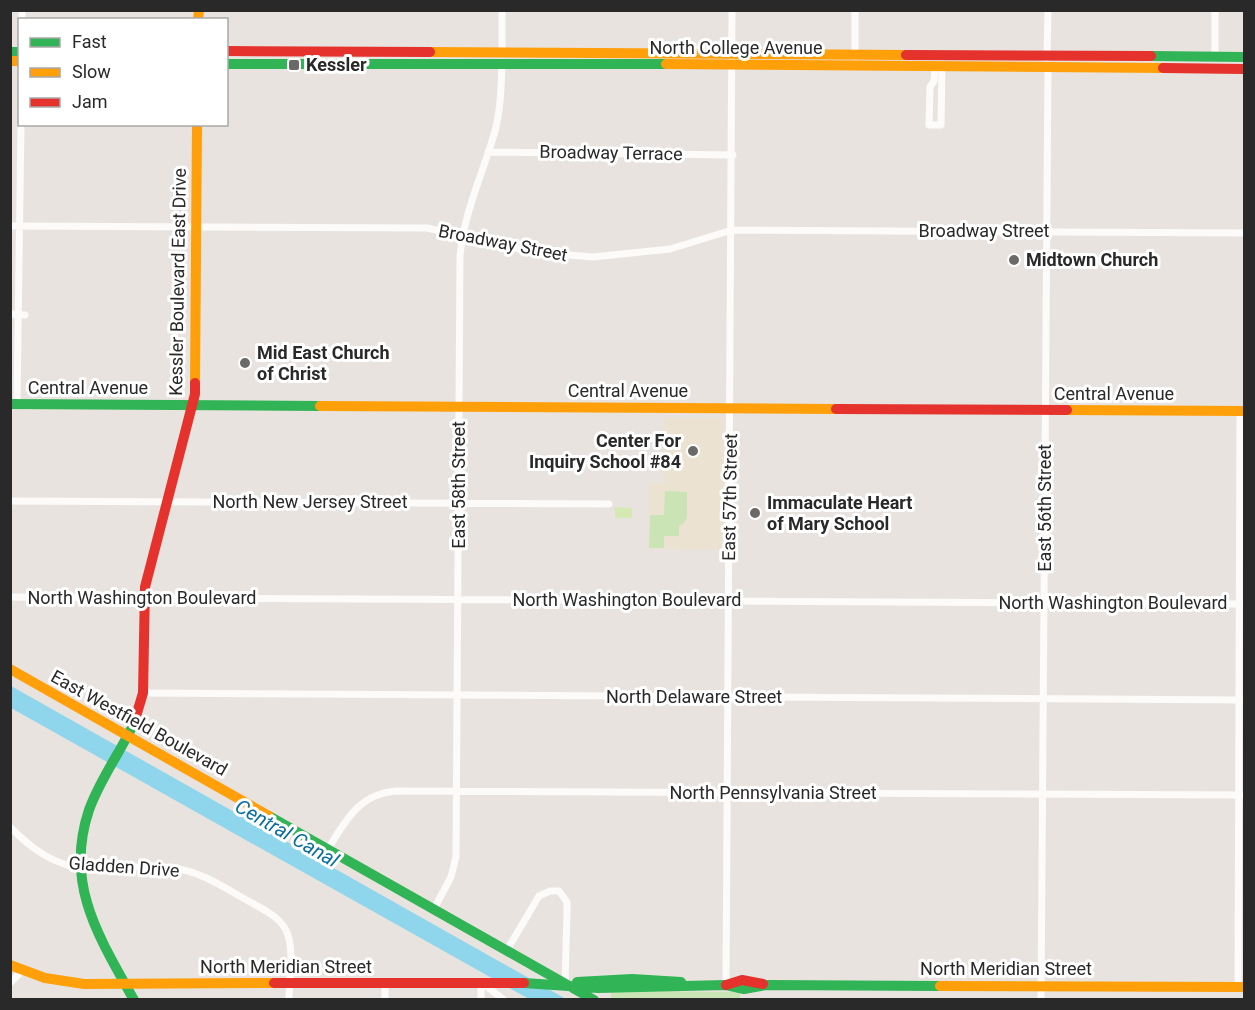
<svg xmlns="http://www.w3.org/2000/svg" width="1255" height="1010" font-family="Roboto,sans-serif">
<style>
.education{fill:#ebe2d2}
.green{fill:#cae4b5}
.pitch{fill:#d6e8b3}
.water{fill:#8fd6ec}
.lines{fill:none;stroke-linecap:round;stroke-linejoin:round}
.street{stroke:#fcfbfa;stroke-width:7}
.fast{stroke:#30b455;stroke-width:10}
.slow{stroke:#ff9f0a;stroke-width:10}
.jam{stroke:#e5322d;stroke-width:10}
.poi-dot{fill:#6c6a68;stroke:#fff;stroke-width:2}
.labels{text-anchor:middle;stroke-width:6;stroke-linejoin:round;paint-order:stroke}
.street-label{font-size:18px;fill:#292929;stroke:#fff}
.poi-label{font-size:18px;font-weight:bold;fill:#292929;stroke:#fff;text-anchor:start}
.water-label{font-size:20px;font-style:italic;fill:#096e9d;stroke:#fff}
</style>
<rect width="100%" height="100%" fill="#e8e3de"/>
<path class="education" d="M664 418H723L722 550 649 549V484L664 483Z"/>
<path class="green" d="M665 491 687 492V518L682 525H679V536H664V548H649L650 515H664Z
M611 991 740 992V999L611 1000Z"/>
<path class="pitch" d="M615 507 632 508V518H615Z"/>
<path class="water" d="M11 686 566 999H529L11 708Z"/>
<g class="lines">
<path class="street" d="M22 10V20
M502 54V10
M855 57V10
M1047 58 1048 10
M1215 58V10
M935 65 934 81 930 87 929 125H941L942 66
M488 152 733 155
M10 226 427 228 532 252 593 257 670 249 732 230 1244 233
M10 314 25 315
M17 404 21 124
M10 501 609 504
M10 597 1244 604
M143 693 1244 700
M10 827C27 844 44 858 67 865 101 873 138 863 172 868 202 871 226 889 252 903 266 911 282 918 288 935 294 954 289 980 289 1000
M328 849C346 820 359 794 396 791L1244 795
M434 909 451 877 456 857 460 256C464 214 480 180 492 141 501 115 501 89 502 63
M507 950 539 896 550 891H559L567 902V913L565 984
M481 982 504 1000
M481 982V1000
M10 983 23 970
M385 983V1000
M726 985 732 10
M1238 987 1240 411
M1041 1000 1048 66"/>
<path class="fast" d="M10 52H20
M1151 56 1244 57
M226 64H666
M10 404 320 406
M134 723C120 753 100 779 89 810 64 884 99 937 134 1000
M269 816 594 1000
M577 982 632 979 681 982
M524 983 598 988 726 985 744 989 766 985 940 986"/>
<path class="slow" d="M198 20 199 10
M430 52 906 55
M10 61H20
M666 64 1163 68
M195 383 197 124
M320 406 836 409
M1067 410 1244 411
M10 669 269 816
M10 965 45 978 84 984 274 983
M940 986 1244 987"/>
<path class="jam" d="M226 51 430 52
M906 55 1151 56
M1163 68 1244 69
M836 409 1067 410
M134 723 143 693 145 587 195 394V383
M274 983H524
M726 985 742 980 763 984"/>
</g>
<g class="poi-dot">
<rect x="288" y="59" width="12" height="12" rx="3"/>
<circle cx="1014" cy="260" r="6"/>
<circle cx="245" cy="363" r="6"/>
<circle cx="693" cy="451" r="6"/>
<circle cx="755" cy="513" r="6"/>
</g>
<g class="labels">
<g class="street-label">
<text x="736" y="54">North College Avenue</text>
<text transform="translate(611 153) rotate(1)" y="6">Broadway Terrace</text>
<text x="984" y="237">Broadway Street</text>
<text transform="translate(503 243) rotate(11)" y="6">Broadway Street</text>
<text transform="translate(178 282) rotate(-89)" y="6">Kessler Boulevard East Drive</text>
<text x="88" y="394">Central Avenue</text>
<text x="628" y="397">Central Avenue</text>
<text x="1114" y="400">Central Avenue</text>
<text transform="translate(459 485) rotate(-90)" y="6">East 58th Street</text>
<text transform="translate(730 497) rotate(-89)" y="6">East 57th Street</text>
<text x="310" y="508">North New Jersey Street</text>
<text transform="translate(1045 508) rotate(-90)" y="6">East 56th Street</text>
<text x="142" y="604">North Washington Boulevard</text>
<text x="627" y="606">North Washington Boulevard</text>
<text x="1113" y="609">North Washington Boulevard</text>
<text x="694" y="703">North Delaware Street</text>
<text transform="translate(139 723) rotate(29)" y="6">East Westfield Boulevard</text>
<text x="773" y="799">North Pennsylvania Street</text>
<text transform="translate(124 867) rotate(4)" y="6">Gladden Drive</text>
<text x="286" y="973">North Meridian Street</text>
<text x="1006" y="975">North Meridian Street</text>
</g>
<g class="poi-label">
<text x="306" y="71">Kessler</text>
<text x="1026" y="266">Midtown Church</text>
<text x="257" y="359">Mid East Church<tspan x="257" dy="21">of Christ</tspan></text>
<text x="681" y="447" text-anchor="end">Center For<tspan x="681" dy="21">Inquiry School #84</tspan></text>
<text x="767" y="509">Immaculate Heart<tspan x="767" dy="21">of Mary School</tspan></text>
</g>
<g class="water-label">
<text transform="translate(287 833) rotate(30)" y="7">Central Canal</text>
</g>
</g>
<rect width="1255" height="1010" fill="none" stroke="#292929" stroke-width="24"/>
<rect x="18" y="18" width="210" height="108" fill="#ffffff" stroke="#a9a9a9" stroke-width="1.5"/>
<rect x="30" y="38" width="30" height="9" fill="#30b455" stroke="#a9a9a9" stroke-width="1.5"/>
<text x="72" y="48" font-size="18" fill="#292929">Fast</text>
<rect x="30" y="68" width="30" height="9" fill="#ff9f0a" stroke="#a9a9a9" stroke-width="1.5"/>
<text x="72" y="78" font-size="18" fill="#292929">Slow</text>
<rect x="30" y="98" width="30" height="9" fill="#e5322d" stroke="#a9a9a9" stroke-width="1.5"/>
<text x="72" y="108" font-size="18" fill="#292929">Jam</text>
</svg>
